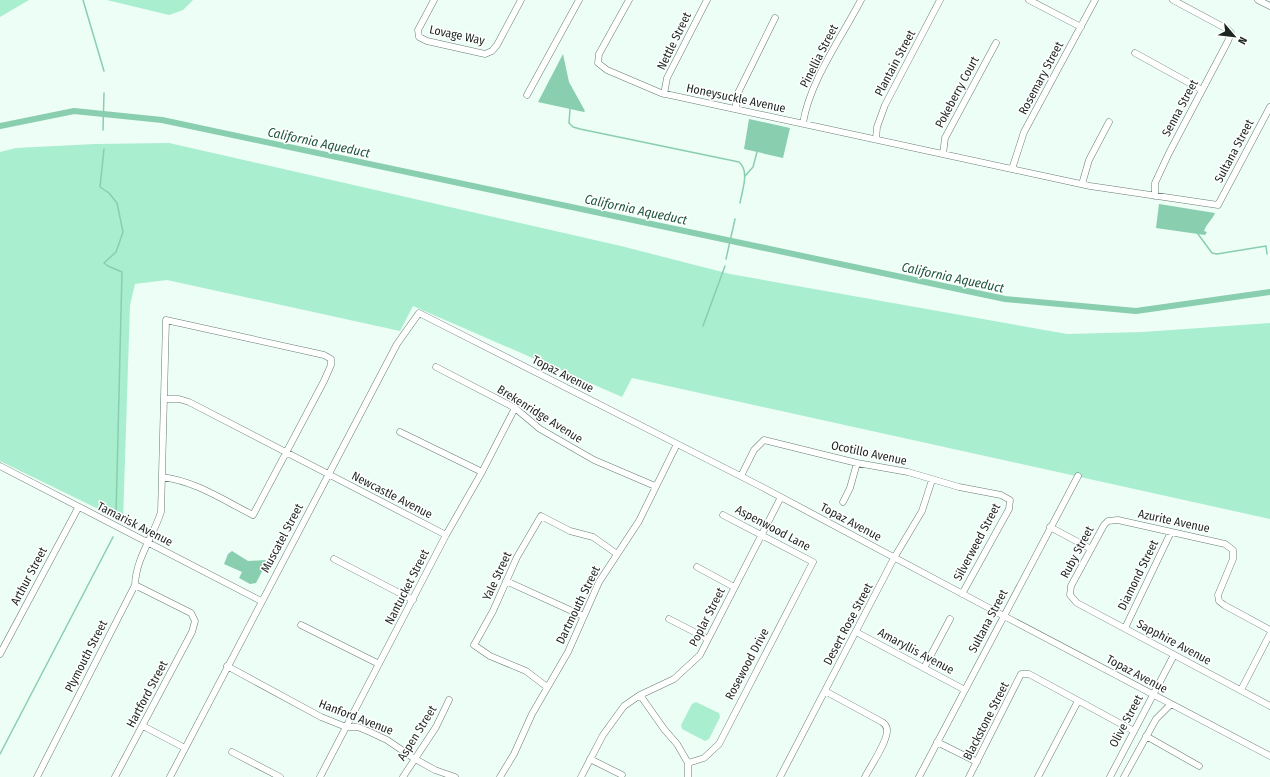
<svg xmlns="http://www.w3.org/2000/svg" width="1270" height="777" font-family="'Fira Sans Condensed',sans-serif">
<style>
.green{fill:#a9eecf}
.water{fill:#88ceaf}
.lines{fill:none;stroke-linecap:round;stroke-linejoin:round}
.stream{stroke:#88ceaf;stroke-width:1.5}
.canal{stroke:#88ceaf;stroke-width:6}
.minor-casing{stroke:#687b71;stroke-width:7}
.minor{stroke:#fff;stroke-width:6}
.labels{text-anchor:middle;stroke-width:3;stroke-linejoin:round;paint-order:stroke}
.street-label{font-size:12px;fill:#1d2521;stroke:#fff}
.water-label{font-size:13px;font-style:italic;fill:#205741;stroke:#fff}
</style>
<rect width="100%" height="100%" fill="#edfef6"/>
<path class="green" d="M0 0H29L0 17Z
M107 0H193L183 10 169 15Z
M169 143 621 246 730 274 1067 334 1143 332 1270 323V519L632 378 622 397 413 306 400 331 167 280 135 284 130 305 123 521 0 461V152L16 148 95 144Z
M696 702 719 713 720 717 709 739 705 741 682 729 681 725 692 704Z"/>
<path class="water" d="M563 54 569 82 585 111 584 112 538 102Z
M749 119 790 128 783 158 744 149Z
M1159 204 1215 213C1212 220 1207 223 1204 231L1207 232 1205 235 1156 228Z
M232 551 248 561 266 560V564L256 583 250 584 239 578 242 572 224 564 228 554Z"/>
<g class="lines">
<path class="stream" d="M83 0 104 71
M570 109 569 123 573 127 580 129 739 162C750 171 742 191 740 203
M103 130 104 93
M104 149 100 187 109 193 117 203 123 232 116 252 104 263 108 266 122 272 116 515
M745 176 753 167 757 152
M1198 234 1212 253 1217 254 1266 246 1267 254
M726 259 735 219
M703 326 725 266
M0 754 113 537"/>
<path class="canal" d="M0 126 74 111 162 120 1005 299 1136 311 1270 292"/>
<g class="minor-casing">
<path id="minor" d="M434 0 418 30 419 37 427 41 485 54 492 51 497 45 521 0
M629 0 599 54 598 63 607 70 661 93 1090 186 1218 205 1270 107
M1029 0 1081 27
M1258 0 1270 6
M1135 53 1202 90
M664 94 667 78 707 0
M527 95 579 0
M736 108V97L775 18
M803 123C810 81 841 38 861 0
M876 139 877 127 885 105 940 0
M943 154 945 138 996 43
M1012 169 1024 132 1095 0
M1082 184 1089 160 1109 122
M1155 196V183L1169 153 1228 41 1231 33 1227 29 1173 0
M436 367 515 408 540 429 594 460 655 486
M164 399H179L189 402 446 535
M400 432 482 472
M0 466 261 601
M741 476 754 450 764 440 857 463 908 472 959 487 1001 495 1010 500 1009 509 962 594
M843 502 850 488 857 463
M1050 527 1091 549
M334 559 413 600
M697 567 734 587
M506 581 583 616
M669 619 708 639
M301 625 379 664
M1125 628 1171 532
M1270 630 1224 605 1219 601 1218 595 1233 559V550L1225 544 1118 520 1108 521 1104 525 1071 586 1070 595 1077 603 1270 706
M856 632 965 690
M0 654 78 508
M227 666 321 717 346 727H358L370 732 387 740 415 759 435 770 455 777
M924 668 950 619
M547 687 526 671 490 656 474 645 493 611 517 557 541 516 570 531 593 537 617 554
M1241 690 1270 634
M825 691 882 722C885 724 887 727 887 730 888 741 870 767 865 777
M640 695 664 729 677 744 688 763V777
M143 726 185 748
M1146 736 1199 766
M937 742 977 762
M232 752 280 777
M590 759 622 775
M688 763 704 758 719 744 813 562 723 515
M37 777 135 585C136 558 153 537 161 512L166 320 324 355 331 359V365L324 381 253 515C223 500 195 481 162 477
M115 777 192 632 195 621 191 613 135 585
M170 777 397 344 419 313 762 487 1004 616 1270 756
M320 777 446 535 482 472 515 408
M403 777 436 727 449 700
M500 777 514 754 532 714 568 652 599 582 639 521 677 444
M581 777 603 735 624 706 640 695 674 679 700 655 781 497
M780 777 894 558 922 511 932 480
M919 777 1078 476
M969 777 1021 674H1029L1134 731
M1038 777 1078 701
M1110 777 1174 655
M1124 777 1156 719 1171 704"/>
</g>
<use href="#minor" class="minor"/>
</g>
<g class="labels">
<g class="street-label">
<text transform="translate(457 35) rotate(12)" y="4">Lovage Way</text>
<text transform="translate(674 41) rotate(-64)" y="4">Nettle Street</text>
<text transform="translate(819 56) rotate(-63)" y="4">Pinellia Street</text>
<text transform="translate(895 63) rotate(-62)" y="4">Plantain Street</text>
<text transform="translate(1041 78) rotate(-62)" y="4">Rosemary Street</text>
<text transform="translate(957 92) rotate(-62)" y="4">Pokeberry Court</text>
<text transform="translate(736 98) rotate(12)" y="4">Honeysuckle Avenue</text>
<text transform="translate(1180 108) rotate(-62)" y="4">Senna Street</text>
<text transform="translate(1234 151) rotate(-62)" y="4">Sultana Street</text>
<text transform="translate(563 374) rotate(27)" y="4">Topaz Avenue</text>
<text transform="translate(540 414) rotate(32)" y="4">Brekenridge Avenue</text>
<text transform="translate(869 453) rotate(12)" y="4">Ocotillo Avenue</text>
<text transform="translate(392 495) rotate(27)" y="4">Newcastle Avenue</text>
<text transform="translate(1174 521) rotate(12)" y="4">Azurite Avenue</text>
<text transform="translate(851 522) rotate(28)" y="4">Topaz Avenue</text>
<text transform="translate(135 524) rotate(27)" y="4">Tamarisk Avenue</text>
<text transform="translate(773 528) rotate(28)" y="4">Aspenwood Lane</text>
<text transform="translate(282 538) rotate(-62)" y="4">Muscatel Street</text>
<text transform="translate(977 542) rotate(-62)" y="4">Silverweed Street</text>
<text transform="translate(1077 552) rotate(-62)" y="4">Ruby Street</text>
<text transform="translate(1138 575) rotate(-64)" y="4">Diamond Street</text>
<text transform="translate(29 576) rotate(-62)" y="4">Arthur Street</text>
<text transform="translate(497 576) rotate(-65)" y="4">Yale Street</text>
<text transform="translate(407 587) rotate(-63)" y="4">Nantucket Street</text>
<text transform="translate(578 605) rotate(-64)" y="4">Dartmouth Street</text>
<text transform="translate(707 617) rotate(-63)" y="4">Poplar Street</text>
<text transform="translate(988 621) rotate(-62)" y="4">Sultana Street</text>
<text transform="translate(848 624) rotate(-62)" y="4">Desert Rose Street</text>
<text transform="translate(1174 642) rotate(28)" y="4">Sapphire Avenue</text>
<text transform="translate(916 651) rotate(28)" y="4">Amaryllis Avenue</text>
<text transform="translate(86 656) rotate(-63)" y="4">Plymouth Street</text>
<text transform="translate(747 664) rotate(-62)" y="4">Rosewood Drive</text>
<text transform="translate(1137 674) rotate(28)" y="4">Topaz Avenue</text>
<text transform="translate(147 694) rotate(-62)" y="4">Hartford Street</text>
<text transform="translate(356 717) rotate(21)" y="4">Hanford Avenue</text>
<text transform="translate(986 721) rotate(-63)" y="4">Blackstone Street</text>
<text transform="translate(1126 721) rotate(-62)" y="4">Olive Street</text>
<text transform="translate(417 733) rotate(-58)" y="4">Aspen Street</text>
</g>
<g class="water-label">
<text transform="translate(319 142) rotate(12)" y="5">California Aqueduct</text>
<text transform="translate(636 209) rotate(12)" y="5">California Aqueduct</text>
<text transform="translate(953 277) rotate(12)" y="5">California Aqueduct</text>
</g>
</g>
<g transform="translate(1234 36) rotate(118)" stroke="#ffffff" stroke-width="3" paint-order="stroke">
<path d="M0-3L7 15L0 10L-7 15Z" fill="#1d2521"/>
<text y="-6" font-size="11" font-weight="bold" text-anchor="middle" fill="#1d2521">N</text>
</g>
</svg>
